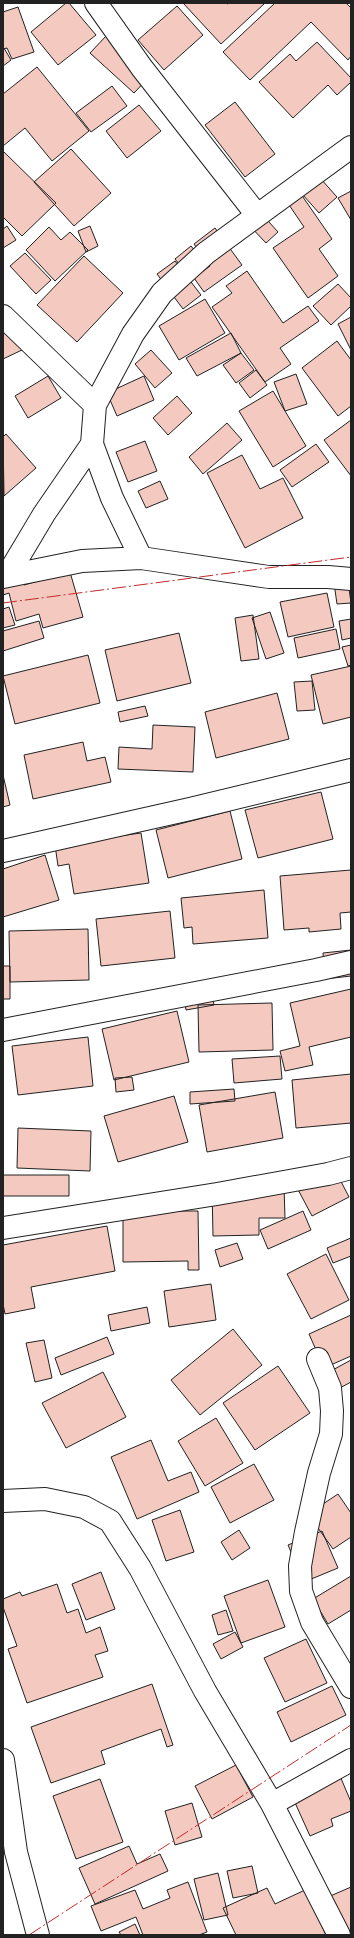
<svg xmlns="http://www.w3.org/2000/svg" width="354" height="1938" font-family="'Alegreya Sans',sans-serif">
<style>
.building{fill:#f3c9c0;stroke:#222}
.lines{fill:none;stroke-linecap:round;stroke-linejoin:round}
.minor-casing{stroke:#222;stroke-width:24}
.minor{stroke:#fff;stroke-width:22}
.power{stroke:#c62828;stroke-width:1;stroke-dasharray:14 3 2 3;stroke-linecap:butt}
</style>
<rect width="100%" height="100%" fill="#fff"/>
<path class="building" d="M66 3H69L96 35 58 65 31 32Z
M183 3H226L228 4 229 3H263L264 4 221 44Z
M275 3H346L351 8V56L348 60 311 22 250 80 223 52Z
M177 6 203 35 164 70 138 40Z
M18 7 34 52 12 59 7 48 3 49V12Z
M107 35 151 75 134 93 90 53Z
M317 42 351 78V82L337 95 328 85 293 118 259 82 290 54 296 61Z
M4 48 11 60 3 66V49Z
M37 67 89 131 52 161 25 128 3 146V94Z
M112 86 127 106 91 132 76 113Z
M235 102 275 154 245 177 205 125Z
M139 105 161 131 127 158 106 131Z
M71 149 111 193 74 226 34 182Z
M3 151 56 203 22 236 3 217Z
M313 170 337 197 319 213 295 186Z
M296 187 332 239 319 249 338 276 308 298 273 248 304 227 283 196Z
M351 191V220L338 198Z
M260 212 278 232 266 243 247 223Z
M7 226 16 240 3 248V229Z
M90 226 98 246 86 252 78 231Z
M49 227 61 240 70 232 88 250 55 281 26 250Z
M215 228 242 265 204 292 194 278 210 266 194 244Z
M191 246 207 266 191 279 175 259Z
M25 253 51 280 36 294 10 266Z
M84 256 123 293 77 342 37 305Z
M175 261 201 295 183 309 157 274Z
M247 271 283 323 308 306 319 321 280 348 291 364 265 382 212 307 232 293 226 286Z
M338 284 351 298V306L331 325 313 306Z
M205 299 225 333 179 360 159 326Z
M3 307 24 349 3 359Z
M351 317V350L338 324Z
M231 333 241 353 197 376 186 358Z
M337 341 351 360V406L338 416 302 368Z
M151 350 172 373 155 388 135 364Z
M241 353 254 370 236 383 223 365Z
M256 370 267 385 250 398 239 383Z
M296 374 307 404 285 411 274 382Z
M48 376 61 398 28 418 15 396Z
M144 376 154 400 117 416 107 393Z
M273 391 306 446 273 467 239 411Z
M177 396 192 413 168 435 153 418Z
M351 420V476L324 440Z
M227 423 242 440 203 474 189 457Z
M6 434 36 468 4 496 3 437Z
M145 441 157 471 128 482 116 452Z
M316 444 329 462 292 487 280 470Z
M242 455 260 489 283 478 303 518 245 548 207 473Z
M160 481 168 499 146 508 138 491Z
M20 571 24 585 70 572 83 617 43 628 39 614 16 621 9 593 3 595V575Z
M348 581 351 603 337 604 334 583Z
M327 593 334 627 288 637 280 602Z
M9 607 15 625 3 628V609Z
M270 612 284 653 266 659 252 618Z
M253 615 259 659 241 661 235 618Z
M351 619V638L342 640 339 621Z
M39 621 44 638 3 651V631Z
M336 629 340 649 298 658 294 638Z
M179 633 191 683 117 701 105 650Z
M351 645V665L348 666 342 647Z
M88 655 100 703 15 724 3 676Z
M351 666V717L323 724 311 675Z
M312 681 315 710 297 711 294 682Z
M277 693 289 739 216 758 205 712Z
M145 706 148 716 120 722 118 712Z
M153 725 195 727 193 772 118 769 119 747 152 749Z
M83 742 87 761 105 757 111 782 33 799 24 755Z
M3 775 10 805 3 807Z
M321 792 333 839 258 858 245 810Z
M230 811 242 859 168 878 156 830Z
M141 833 149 883 74 894 69 864 58 866 55 845Z
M45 855 59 900 3 917V869Z
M351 870V912L340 913 341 929 309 932V928L284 930 280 876Z
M264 890 268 938 193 944 192 927 184 928 181 898Z
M170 911 175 958 101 966 96 919Z
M88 929 89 980 10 982 9 931Z
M351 950V976L325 979 323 953Z
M3 966H10V999H3Z
M351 989V1037L309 1047 313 1065 285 1071 280 1051 300 1046 290 1003Z
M211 991 214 1005 186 1010 184 995Z
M272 1003 273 1050 199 1052 198 1005Z
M177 1011 189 1062 114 1080 102 1029Z
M88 1037 93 1086 18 1095 12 1046Z
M280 1056 282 1079 234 1083 232 1059Z
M351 1074V1123L296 1128 292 1080Z
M132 1077 134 1090 116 1092 115 1078Z
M234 1089 235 1101 190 1104V1092Z
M275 1092 283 1138 207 1152 199 1105Z
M174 1096 188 1142 118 1162 104 1116Z
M18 1128 91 1131 90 1171 17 1168Z
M331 1162 349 1197 312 1216 294 1182Z
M3 1175H69V1196H3Z
M284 1186 285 1218H259V1235L213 1236 212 1188Z
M123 1211H198L199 1270H188V1261L123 1262Z
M303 1211 311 1230 268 1249 260 1230Z
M107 1226 115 1271 31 1287 35 1308 5 1314 3 1304V1245Z
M351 1238V1256L333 1263 327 1248Z
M237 1243 243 1259 220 1267 215 1250Z
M326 1254 349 1300 311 1319 287 1274Z
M211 1284 216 1320 169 1327 164 1291Z
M147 1307 150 1323 111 1331 108 1315Z
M351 1315V1356L324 1368 309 1334Z
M233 1329 262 1365 200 1415 171 1380Z
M107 1337 114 1354 61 1375 55 1358Z
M44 1340 52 1378 35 1382 26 1343Z
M351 1360V1382L338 1389 329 1372Z
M278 1366 310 1413 255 1450 223 1403Z
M103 1372 126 1417 66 1448 42 1403Z
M216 1418 243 1463 205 1486 178 1441Z
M151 1440 168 1481 191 1472 199 1492 137 1519 111 1457Z
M254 1464 274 1500 230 1523 211 1487Z
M338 1494 351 1513V1537L333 1549 308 1514Z
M180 1510 194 1552 166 1561 152 1520Z
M239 1530 250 1548 232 1560 221 1542Z
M322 1531 338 1568 304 1582 288 1545Z
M101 1572 115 1609 86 1620 72 1584Z
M351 1576V1610L328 1624 313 1599Z
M268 1580 285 1627 241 1643 224 1596Z
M57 1584 67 1613 78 1609 86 1633 100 1627 108 1651 95 1655 103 1677 27 1703 8 1649 17 1646 3 1607V1599L20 1592 22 1596Z
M226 1610 233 1631 218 1635 212 1615Z
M235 1632 243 1647 221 1659 213 1644Z
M306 1639 327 1683 285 1702 264 1658Z
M152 1684 173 1745 167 1747 161 1729 101 1751 105 1764 51 1783 31 1727Z
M332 1686 346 1715 291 1742 277 1712Z
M236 1765 253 1797 212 1819 195 1786Z
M340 1776 351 1802V1811L331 1819 333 1826 310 1836 292 1796Z
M100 1779 123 1842 76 1859 53 1796Z
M192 1803 202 1837 175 1845 165 1811Z
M129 1846 137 1864 160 1854 168 1871 95 1904 79 1868Z
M252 1866 258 1893 233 1898 227 1871Z
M218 1873 228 1915 204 1920 194 1879Z
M188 1882 207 1932 199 1935H143L136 1917 101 1931 91 1906 135 1890 143 1909 170 1898 167 1890Z
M351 1887V1931L344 1934 328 1897Z
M267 1888 275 1904 305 1890 326 1935H236L223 1908Z
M135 1924 140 1935H121L119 1932Z"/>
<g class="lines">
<g class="minor-casing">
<path id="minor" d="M96 3 142 68 257 215
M3 316 95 405
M141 558 112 498 92 444 95 405 133 334 162 293 206 253 351 147
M7 576 44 514 92 444
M3 577 82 561 141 558 269 577H328L351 579
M3 851 190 809 351 770
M3 1030 316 970 351 962
M3 1228 217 1194 328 1174 351 1168
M318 1359 330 1388 332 1411 331 1434 319 1473 306 1532 300 1566 301 1591 312 1622 351 1687
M3 1501 45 1499 84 1507 110 1521 140 1568 205 1691 272 1804 339 1935
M3 1760 16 1852 38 1935
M272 1804 351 1760"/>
</g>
<use href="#minor" class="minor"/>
<path class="power" d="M3 603 351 557
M29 1935 351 1725"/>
</g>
<rect width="354" height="1938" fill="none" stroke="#222222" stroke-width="8"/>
</svg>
